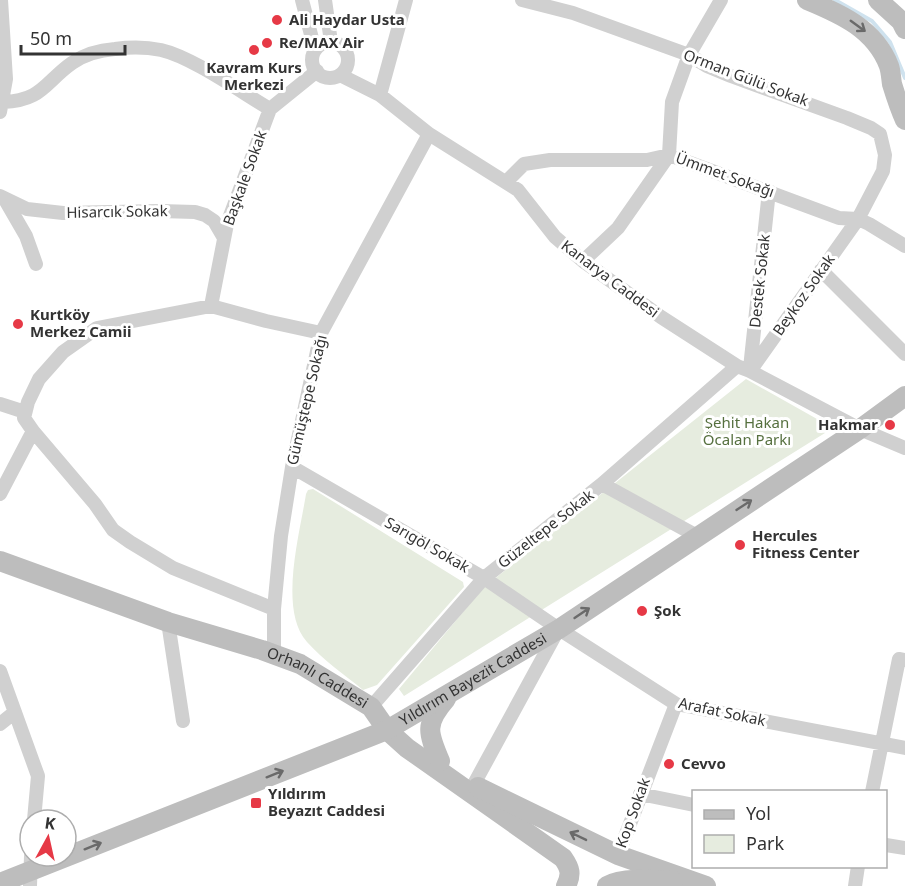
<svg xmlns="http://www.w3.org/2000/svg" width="905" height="886" font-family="'Noto Sans',sans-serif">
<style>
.green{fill:#e6ecdf}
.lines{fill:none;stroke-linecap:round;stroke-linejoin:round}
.stream{stroke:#cfe2ee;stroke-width:4}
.street{stroke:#d0d0d0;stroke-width:14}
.secondary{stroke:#bdbdbd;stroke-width:20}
.oneway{stroke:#6a6a6a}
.poi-dot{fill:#e63946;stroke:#fff;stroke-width:2}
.labels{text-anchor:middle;stroke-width:6;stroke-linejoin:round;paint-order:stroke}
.poi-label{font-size:15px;font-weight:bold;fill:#333;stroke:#fff;text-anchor:start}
.street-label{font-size:15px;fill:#333;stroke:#fff}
.park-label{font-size:15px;fill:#56703f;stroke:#fff}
</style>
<rect width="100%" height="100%" fill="#fff"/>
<path class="green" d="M746 379 833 428 404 696 399 689 483 588Z
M313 489 463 582 464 587 377 685 363 690C345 675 323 660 307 642 278 610 300 533 306 494L308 490Z"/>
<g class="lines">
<path class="stream" d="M835 0 872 21 890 42 905 78"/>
<path class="street" d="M302 0 315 50
M325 0 331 42
M522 0 573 13 689 55 707 66 731 76 847 118 871 128 880 134 885 155 883 171 858 219 750 371
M312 60a18 18 0 1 1 36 0a18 18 0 1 1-36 0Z
M340 75 380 95 429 134 518 190 555 237 583 261 661 317 737 366 750 371 860 429 905 448
M380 95 406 0
M3 102C42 101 45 82 72 63 85 54 101 50 115 49 130 47 146 47 161 50 192 57 241 92 270 109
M0 112 6 79 1 0
M506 182 524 164 550 160H647L669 155 839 218 858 219 869 224 905 246
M0 196 27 209 63 213 160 211 195 212 205 215 214 221 224 238
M4 198 26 236 36 264
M583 261 618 228 669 155 672 102 689 55 721 0
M821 270 905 354
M211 306 227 224 270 109 317 71
M750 368 769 191
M0 404 25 412
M33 431 95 504 113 530 130 542 173 568 274 609
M292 467 484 578 559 629 676 704 905 748
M602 484 697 536
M0 494 33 431 24 418 28 402 39 379 63 352 97 328 211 306 266 321 321 333
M168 622 183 721
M274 654V609L281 536 292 467 321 333 429 134
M0 671 38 776 34 820
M371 707 484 578 602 484 737 366
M0 724 15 712
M474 784 558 630
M872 792 899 659 905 660
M640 794 694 805
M886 845 905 848
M618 855 676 704
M30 886 31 856
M855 886 858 866"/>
<g class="secondary">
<path d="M807 0C841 14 875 29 889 66 891 72 891 78 892 84 896 97 900 109 905 120"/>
<path d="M878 0 901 21 905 29"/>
<path id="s1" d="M0 561 168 622 262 650 300 664 371 707 387 730 407 748 563 858C570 868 572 874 566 886"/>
<path d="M440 761C428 733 424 724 446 699"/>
<path d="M478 787 618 855 706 886"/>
<path id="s2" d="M0 883 387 730 559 629 860 429 905 396"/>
<path d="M607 886C623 877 655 880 673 881"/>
</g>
</g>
<defs><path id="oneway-shaft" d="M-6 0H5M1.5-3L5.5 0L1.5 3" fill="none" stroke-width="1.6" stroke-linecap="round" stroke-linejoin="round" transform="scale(1.5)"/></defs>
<g class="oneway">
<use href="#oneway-shaft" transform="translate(858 26) rotate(36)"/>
<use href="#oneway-shaft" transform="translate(744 505) rotate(-33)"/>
<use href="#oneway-shaft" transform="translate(582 613) rotate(-34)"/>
<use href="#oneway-shaft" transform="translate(275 774) rotate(-22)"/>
<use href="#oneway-shaft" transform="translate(578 836) rotate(-154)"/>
<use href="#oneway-shaft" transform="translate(93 846) rotate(-22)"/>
</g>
<g class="poi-dot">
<circle cx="277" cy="20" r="6"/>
<circle cx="267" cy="43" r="6"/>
<circle cx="254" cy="50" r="6"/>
<circle cx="18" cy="324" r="6"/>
<circle cx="890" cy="425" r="6"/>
<circle cx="740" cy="545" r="6"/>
<circle cx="642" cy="611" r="6"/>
<circle cx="669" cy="764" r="6"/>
<rect x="250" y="797" width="12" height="12" rx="3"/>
</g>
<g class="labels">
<g class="poi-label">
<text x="289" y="25">Ali Haydar Usta</text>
<text x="279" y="48">Re/MAX Air</text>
<text x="254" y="73" text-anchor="middle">Kavram Kurs<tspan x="254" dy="17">Merkezi</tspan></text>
<text x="30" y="320">Kurtköy<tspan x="30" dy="17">Merkez Camii</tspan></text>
<text x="878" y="430" text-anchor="end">Hakmar</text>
<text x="752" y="541">Hercules<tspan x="752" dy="17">Fitness Center</tspan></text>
<text x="654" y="616">Şok</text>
<text x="681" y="769">Cevvo</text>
<text x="268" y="799">Yıldırım<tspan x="268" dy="17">Beyazıt Caddesi</tspan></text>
</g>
<g class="street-label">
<text transform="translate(746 78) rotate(21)" y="5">Orman Gülü Sokak</text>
<text transform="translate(725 175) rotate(20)" y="5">Ümmet Sokağı</text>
<text transform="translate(245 178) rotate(-70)" y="5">Başkale Sokak</text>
<text transform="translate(117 212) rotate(-1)" y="5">Hisarcık Sokak</text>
<text transform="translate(610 279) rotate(37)" y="5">Kanarya Caddesi</text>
<text transform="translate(760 281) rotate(-84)" y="5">Destek Sokak</text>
<text transform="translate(804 295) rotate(-55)" y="5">Beykoz Sokak</text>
<text transform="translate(307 400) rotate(-77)" y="5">Gümüştepe Sokağı</text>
<text transform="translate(546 529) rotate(-38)" y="5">Güzeltepe Sokak</text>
<text transform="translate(427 545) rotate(30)" y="5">Sarıgöl Sokak</text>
<text dy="5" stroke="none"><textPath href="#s1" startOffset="339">Orhanlı Caddesi</textPath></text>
<text dy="5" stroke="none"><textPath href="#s2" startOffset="516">Yıldırım Bayezit Caddesi</textPath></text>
<text transform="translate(722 712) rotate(12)" y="5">Arafat Sokak</text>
<text transform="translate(633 813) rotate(-70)" y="5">Kop Sokak</text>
</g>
<g class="park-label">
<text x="747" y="428">Şehit Hakan<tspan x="747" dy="17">Öcalan Parkı</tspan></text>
</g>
</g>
<rect x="692" y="790" width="195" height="78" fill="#ffffff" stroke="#adadad" stroke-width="1.5"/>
<rect x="704" y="810" width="30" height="9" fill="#bdbdbd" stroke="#adadad" stroke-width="1.5"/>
<text x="746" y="820" font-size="18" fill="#333333">Yol</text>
<rect x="704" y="835" width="30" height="18" fill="#e6ecdf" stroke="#adadad" stroke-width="1.5"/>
<text x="746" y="850" font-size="18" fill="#333333">Park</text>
<g transform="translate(48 838) rotate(8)"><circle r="28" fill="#ffffff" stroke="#adadad" stroke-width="1.5"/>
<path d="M0-4.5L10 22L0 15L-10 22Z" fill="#e63946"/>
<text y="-9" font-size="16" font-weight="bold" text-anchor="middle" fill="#333333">K</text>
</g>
<path d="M21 45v9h104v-9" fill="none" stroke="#333333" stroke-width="3"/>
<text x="30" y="45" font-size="18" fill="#333333" stroke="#ffffff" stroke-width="4.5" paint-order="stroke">50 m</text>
</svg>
